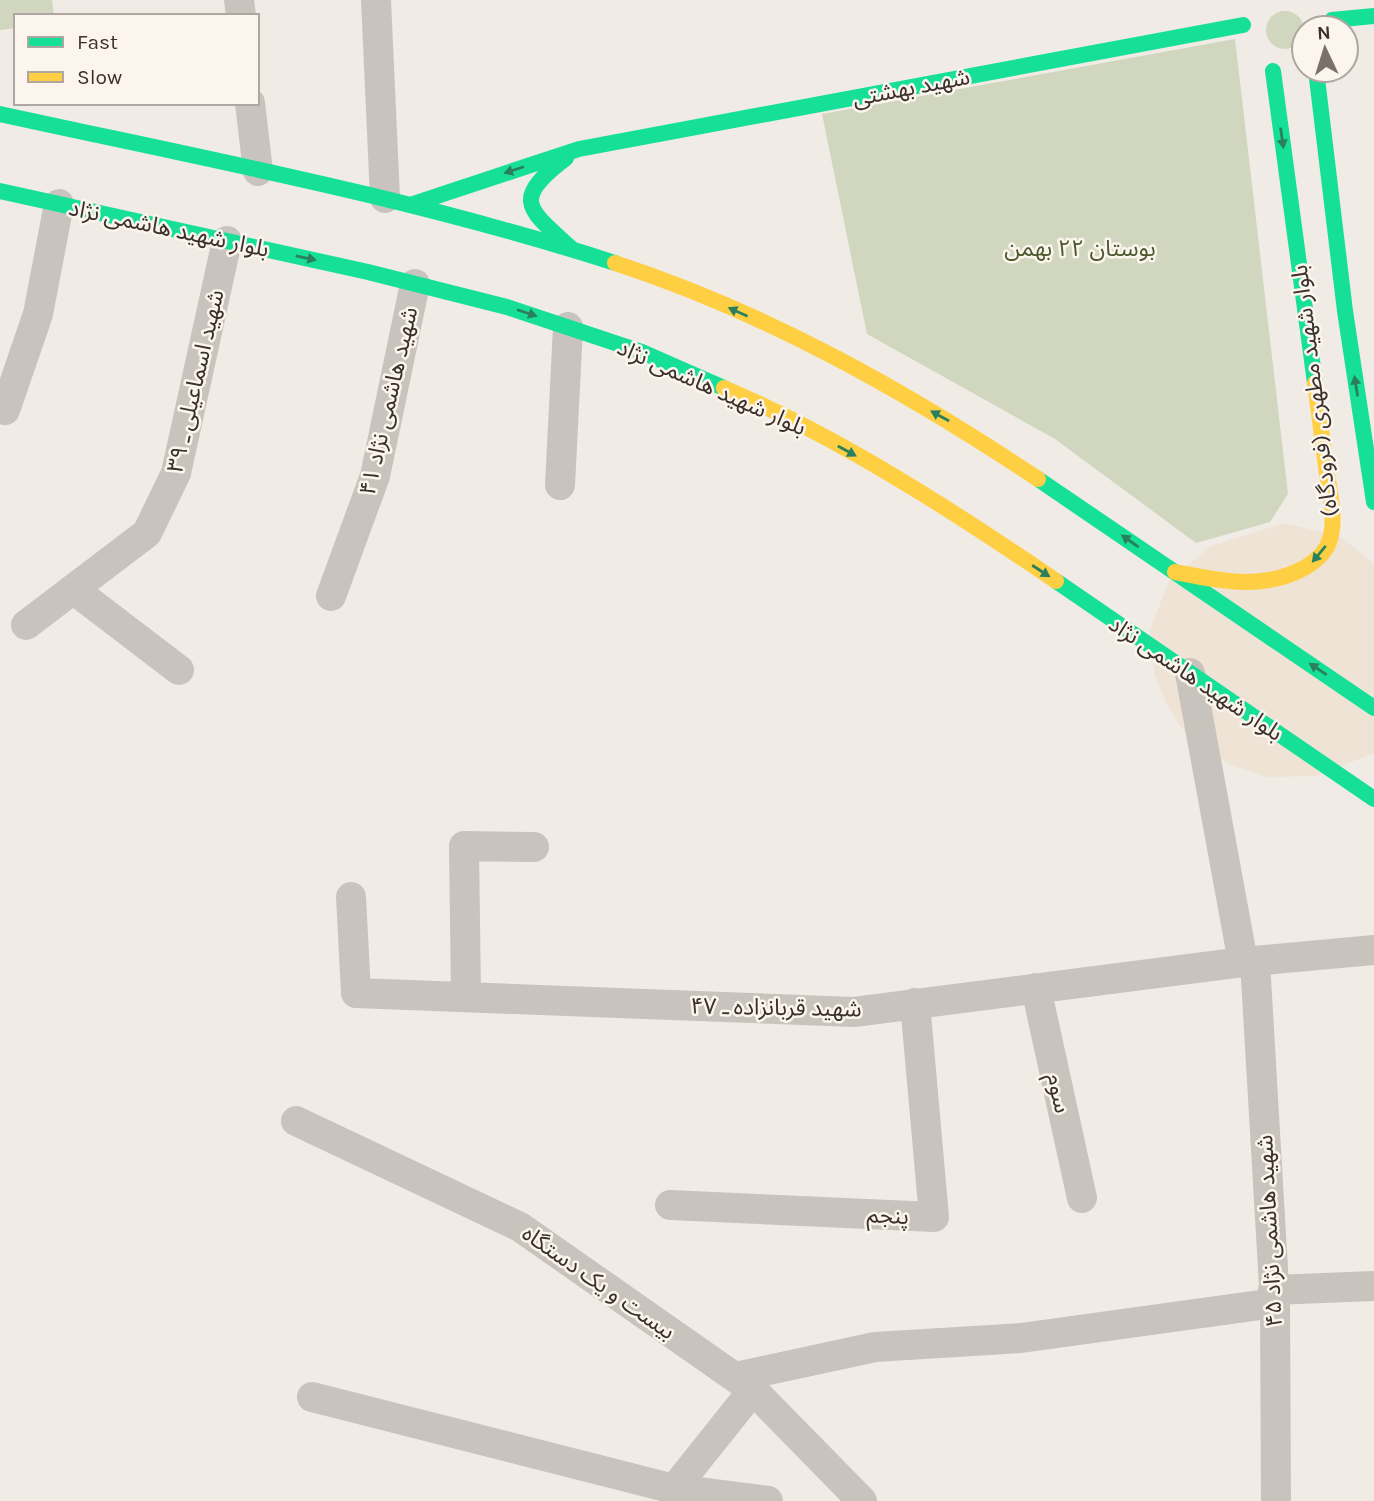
<svg xmlns="http://www.w3.org/2000/svg" width="1374" height="1501" font-family="Karla,'Noto Sans Arabic',sans-serif">
<style>
.green{fill:#d1d6bf}
.plaza{fill:#eee3d5}
.lines{fill:none;stroke-linecap:round;stroke-linejoin:round}
.street{stroke:#c9c3be;stroke-width:30}
.fast{stroke:#16e098;stroke-width:16}
.slow{stroke:#ffcf43;stroke-width:16}
.oneway{fill:#2a7f5c}
.labels{text-anchor:middle;stroke-width:5;stroke-linejoin:round;paint-order:stroke}
.street-label{font-size:23px;fill:#3b302b;stroke:#fbf5ee}
.park-label{font-size:23px;fill:#4a5a2e;stroke:#fbf5ee}
</style>
<rect width="100%" height="100%" fill="#f0ebe5"/>
<path class="green" d="M0 0H52L54 16H16V28L0 30Z
M1266 30a19 19 0 1 1 38 0a19 19 0 1 1-38 0Z
M1235 39 1288 494 1270 522 1196 543 1055 439 867 334 822 114Z"/>
<path class="plaza" d="M1285 523 1341 537 1374 564V753L1315 776 1267 777 1231 765 1192 742 1169 709 1155 675 1150 630 1169 581 1211 546Z"/>
<g class="lines">
<path class="street" d="M239 0 241 16
M376 0 385 198
M250 103 258 171
M5 410 38 314 59 204
M560 485 568 327
M73 589 179 670
M331 596 375 476 415 284
M26 625 147 533 176 473 227 241
M1190 673 1243 962
M351 897 356 993 854 1012 1243 962 1374 950
M1255 961 1275 1303 1276 1501
M1036 988 1082 1198
M466 997 464 846 534 847
M296 1121 520 1227 753 1390 862 1501
M670 1205 934 1217 915 1003
M1273 1290 1374 1286
M736 1377 875 1347 1021 1338 1275 1303
M312 1397 674 1489 768 1501
M674 1489 753 1390"/>
<path class="fast" d="M1332 20 1374 16
M1316 70 1345 311 1374 502
M1273 71 1315 383
M0 114C206 159 414 198 615 263
M566 158C510 200 528 209 572 249
M0 191 368 272 507 307 642 352 724 388
M410 205 579 149 1243 25
M1038 479 1374 708
M1056 581 1374 799"/>
<path class="slow" d="M615 263C765 312 906 391 1038 479
M724 388C840 438 952 510 1056 581
M1175 572C1220 581 1264 591 1306 567 1317 560 1327 551 1330 539 1336 519 1330 494 1327 474 1323 444 1319 414 1315 383"/>
</g>
<defs><path id="oneway-solid" d="M-6-.8H1V-3.2L6.5 0L1 3.2V.8H-6Z" transform="scale(1.75)"/></defs>
<g class="oneway">
<use href="#oneway-solid" transform="translate(1282 138) rotate(82)"/>
<use href="#oneway-solid" transform="translate(514 170) rotate(162)"/>
<use href="#oneway-solid" transform="translate(306 258) rotate(12)"/>
<use href="#oneway-solid" transform="translate(738 312) rotate(-156)"/>
<use href="#oneway-solid" transform="translate(527 313) rotate(18)"/>
<use href="#oneway-solid" transform="translate(1356 386) rotate(-99)"/>
<use href="#oneway-solid" transform="translate(940 416) rotate(-151)"/>
<use href="#oneway-solid" transform="translate(847 451) rotate(29)"/>
<use href="#oneway-solid" transform="translate(1130 541) rotate(-145)"/>
<use href="#oneway-solid" transform="translate(1319 554) rotate(130)"/>
<use href="#oneway-solid" transform="translate(1041 571) rotate(33)"/>
<use href="#oneway-solid" transform="translate(1318 669) rotate(-146)"/>
</g>
<g class="labels">
<g class="street-label">
<text transform="translate(911 87) rotate(-11)" y="8">شهید بهشتی</text>
<text transform="translate(169 228) rotate(12)" y="8">بلوار شهید هاشمی نژاد</text>
<text transform="translate(195 381) rotate(-77)" y="8">شهید اسماعیلی ـ ۳۹</text>
<text transform="translate(712 387) rotate(24)" y="8">بلوار شهید هاشمی نژاد</text>
<text transform="translate(1314 391) rotate(-97)" y="8">بلوار شهید مطهری (فرودگاه)</text>
<text transform="translate(388 401) rotate(-77)" y="8">شهید هاشمی نژاد ۴۱</text>
<text transform="translate(1196 678) rotate(34)" y="8">بلوار شهید هاشمی نژاد</text>
<text transform="translate(776 1007) rotate(1)" y="8">شهید قربانزاده ـ ۴۷</text>
<text transform="translate(1059 1093) rotate(77)" y="8">سوم</text>
<text transform="translate(888 1215) rotate(3)" y="8">پنجم</text>
<text transform="translate(1269 1231) rotate(-93)" y="8">شهید هاشمی نژاد ۴۵</text>
<text transform="translate(599 1282) rotate(35)" y="8">بیست و یک دستگاه</text>
</g>
<g class="park-label">
<text x="1080" y="256">بوستان ۲۲ بهمن</text>
</g>
</g>
<rect x="14" y="14" width="245" height="91" fill="#fbf5ee" stroke="#aea6a0" stroke-width="2"/>
<rect x="28" y="37" width="35" height="10" fill="#16e098" stroke="#aea6a0" stroke-width="2"/>
<text x="77" y="49" font-size="21" fill="#3b302b">Fast</text>
<rect x="28" y="72" width="35" height="10" fill="#ffcf43" stroke="#aea6a0" stroke-width="2"/>
<text x="77" y="84" font-size="21" fill="#3b302b">Slow</text>
<g transform="translate(1325 49) rotate(356)"><circle r="33" fill="#fbf5ee" stroke="#aea6a0" stroke-width="2"/>
<path d="M0-5L12 26L0 18L-12 26Z" fill="#7a716c"/>
<text y="-10" font-size="19" font-weight="bold" text-anchor="middle" fill="#3b302b">N</text>
</g>
</svg>
